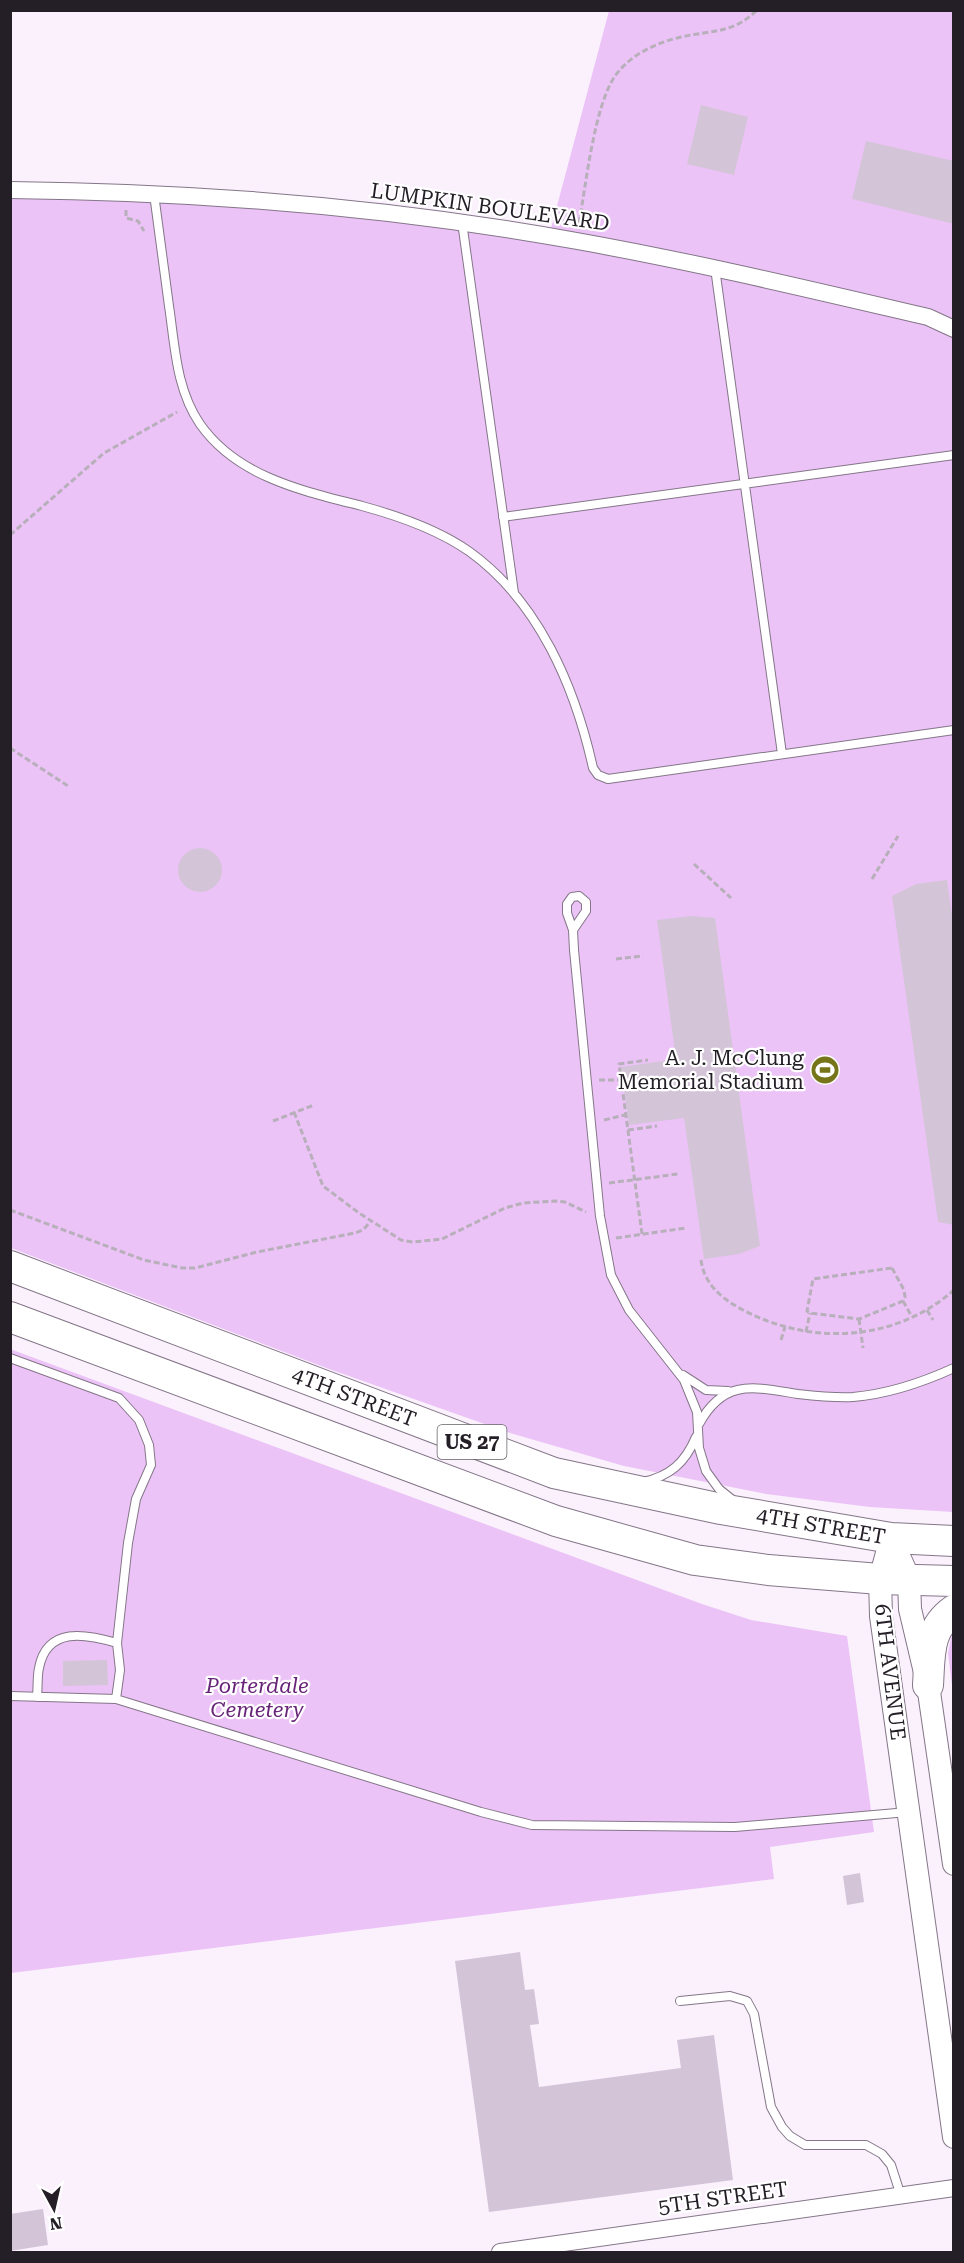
<svg xmlns="http://www.w3.org/2000/svg" width="964" height="2263" font-family="'Roboto Serif',serif">
<style>
.green{fill:#ecc3f7}
.building{fill:#d4c4d8}
.lines{fill:none;stroke-linecap:round;stroke-linejoin:round}
.lane-casing{stroke:#847688;stroke-width:10}
.street-casing{stroke:#847688;stroke-width:18}
.secondary-casing{stroke:#847688;stroke-width:24}
.highway-casing{stroke:#847688;stroke-width:32}
.path{stroke:#b7afba;stroke-width:3;stroke-dasharray:6 3;stroke-linecap:butt}
.lane{stroke:#fff;stroke-width:8}
.street{stroke:#fff;stroke-width:16}
.secondary{stroke:#fff;stroke-width:22}
.highway{stroke:#fff;stroke-width:30}
.labels{text-anchor:middle;stroke-width:4.5;stroke-linejoin:round;paint-order:stroke}
.shield{fill:#fff;stroke:#666267;stroke-width:1.5}
.shield-label{font-size:20px;font-weight:bold;fill:#241e26}
.street-label{font-size:21px;fill:#241e26;stroke:#fff}
.poi-label{font-size:21px;fill:#241e26;stroke:#fff;text-anchor:end}
.park-label{font-size:21px;font-style:italic;fill:#672478;stroke:#fff}
</style>
<rect width="100%" height="100%" fill="#faf1fd"/>
<path class="green" d="M609 11H953V1512L870 1507 766 1494 624 1466 510 1433 329 1369 11 1248V190L128 193 549 236Z
M10 1349 702 1604 751 1620 847 1636 874 1832 770 1847 774 1879 11 1973Z
M953 1629V1693L948 1653Z"/>
<path class="building" d="M701 105 748 117 734 175 687 164Z
M866 141 954 161V224L852 199Z
M178 870a22 22 0 1 1 44 0a22 22 0 1 1-44 0Z
M947 880 954 929V1225L938 1222 892 896 916 884Z
M691 916 715 918 760 1246 739 1254 704 1259 684 1118 629 1125 621 1067 676 1059 657 920Z
M107 1660 108 1685 63 1686V1661Z
M860 1873 864 1902 847 1905 843 1876Z
M520 1952 525 1990 534 1989 539 2024 530 2025 539 2087 681 2068 677 2040 714 2035 733 2180 489 2212 455 1961Z
M43 2209 48 2245 10 2251V2214Z"/>
<g class="lines">
<g class="lane-casing">
<path id="lane" d="M154 194C159 231 164 269 169 306 175 346 176 389 200 424 237 477 303 491 362 506 399 516 439 530 470 552 539 602 575 687 593 768L598 775 608 779 954 730
M462 222 514 593
M715 268 782 754
M503 517 954 455
M573 930 567 913V904L572 897 579 896 586 902V911L573 930 574 950 600 1216 611 1275 629 1310 684 1380 697 1412 699 1448 706 1471 719 1489 734 1501
M10 1358 119 1398 139 1420 149 1445 151 1465 136 1499 128 1543 117 1643
M683 1375 706 1390 728 1391
M699 1424C724 1378 754 1387 798 1394 816 1396 834 1398 853 1397 888 1394 921 1383 954 1368
M643 1482C670 1476 685 1463 696 1437
M10 1696 116 1699 481 1812 532 1825 735 1827 908 1812
M37 1697C38 1687 37 1677 39 1668 47 1626 86 1634 117 1643L120 1670 116 1699
M680 2001 730 1996 747 2001 754 2014 771 2107 782 2127 790 2136 805 2145H866L882 2154 891 2165 901 2196"/>
</g>
<g class="street-casing">
<path id="street" d="M10 190C200 192 390 207 577 241 695 262 812 290 928 317L954 329
M500 2252 954 2188"/>
</g>
<g class="secondary-casing">
<path id="secondary" d="M891 1538 880 1579 881 1616 954 2137
M891 1538 909 1579 910 1609 928 1685 954 1864"/>
</g>
<g class="highway-casing">
<path id="highway" d="M10 1266 554 1473 721 1509 891 1538 954 1541
M10 1317 556 1521 695 1560 768 1570 880 1579 954 1581
M928 1685C930 1656 927 1629 954 1610"/>
</g>
<path class="path" d="M126 210V218L138 221 144 231
M579 223C586 185 594 107 615 76 631 54 656 43 681 37 712 30 733 34 757 10
M10 535 104 453 177 412
M10 748 68 786
M694 864 731 898
M872 879 898 836
M616 959 643 956
M599 1080H621
M294 1112 323 1186 359 1213 401 1240 413 1242 442 1239 505 1208 523 1203 555 1201 565 1202 586 1212
M604 1120 625 1115
M273 1121 314 1105
M628 1130 657 1126
M609 1183 678 1174
M10 1210 144 1260 182 1268H195L257 1252 355 1233 363 1230 371 1221
M642 1234 619 1064 648 1060
M616 1238 686 1228
M701 1260C704 1284 722 1299 743 1310 811 1346 895 1342 954 1290
M892 1268 904 1290 905 1297 903 1301 859 1319 810 1313 807 1311 813 1279Z
M903 1301 912 1317
M927 1310 933 1320
M859 1319 863 1348
M806 1332 810 1313
M781 1340 785 1327"/>
<use href="#lane" class="lane"/>
<use href="#street" class="street"/>
<use href="#secondary" class="secondary"/>
<use href="#highway" class="highway"/>
</g>
<defs>
<g id="stadium-disc" transform="scale(1.5)"><circle r="9.5" fill="#76751a" stroke="#fff"/><path d="M0-5a6.5 5 0 1 0 0 10a6.5 5 0 1 0 0-10ZM-3.5-1.8h7v3.6h-7Z" fill="#fff"/></g>
</defs>
<g fill-rule="evenodd">
<use href="#stadium-disc" x="825" y="1070"/>
</g>
<g class="labels">
<rect class="shield" x="437.5" y="1425" width="69" height="34" rx="4.5"/>
<g class="shield-label">
<text x="472" y="1449">US 27</text>
</g>
<g class="street-label">
<text transform="translate(490 207) rotate(8)" y="7">LUMPKIN BOULEVARD</text>
<text transform="translate(354 1397) rotate(21)" y="7">4TH STREET</text>
<text transform="translate(821 1526) rotate(10)" y="7">4TH STREET</text>
<text transform="translate(890 1672) rotate(83)" y="7">6TH AVENUE</text>
<text transform="translate(723 2198) rotate(-8)" y="7">5TH STREET</text>
</g>
<g class="poi-label">
<text x="804" y="1065">A. J. McClung<tspan x="804" dy="24">Memorial Stadium</tspan></text>
</g>
<g class="park-label">
<text x="257" y="1693">Porterdale<tspan x="257" dy="24">Cemetery</tspan></text>
</g>
</g>
<rect width="964" height="2263" fill="none" stroke="#241e26" stroke-width="24"/>
<g transform="translate(54 2209) rotate(172)" stroke="#ffffff" stroke-width="4.5" paint-order="stroke">
<path d="M0-4.5L10 22L0 15L-10 22Z" fill="#241e26"/>
<text y="-9" font-size="16" font-weight="bold" text-anchor="middle" fill="#241e26">N</text>
</g>
</svg>
